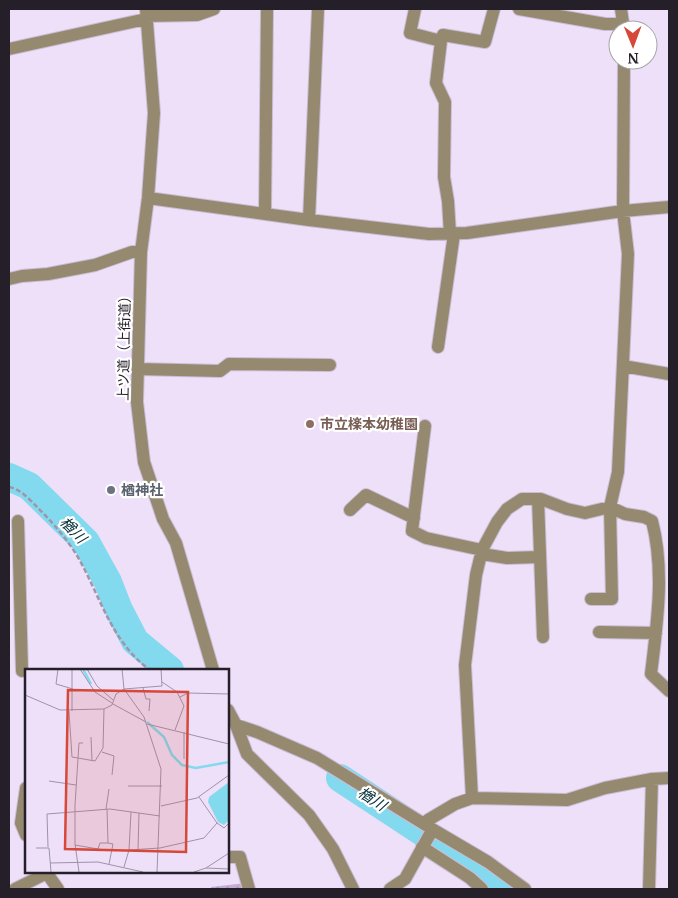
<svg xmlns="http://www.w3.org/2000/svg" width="678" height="898" font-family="Merriweather,'Noto Sans JP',serif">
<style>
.grass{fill:url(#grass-dots)}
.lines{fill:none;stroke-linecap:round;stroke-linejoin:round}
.river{stroke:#83d9ee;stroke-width:28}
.street-casing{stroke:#cabdd4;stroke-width:14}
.path{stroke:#a095a9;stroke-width:2.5;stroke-dasharray:5 2.5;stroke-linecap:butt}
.street{stroke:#958a70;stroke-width:12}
.education-dot{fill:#8d6e63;stroke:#fff;stroke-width:2}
.worship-dot{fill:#6b7280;stroke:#fff;stroke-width:2}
.labels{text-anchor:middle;stroke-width:4.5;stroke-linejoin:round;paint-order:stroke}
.street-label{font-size:14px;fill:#241f28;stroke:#fff}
.education-label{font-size:14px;font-weight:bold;fill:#785e54;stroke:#fff;text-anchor:start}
.worship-label{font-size:14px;font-weight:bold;fill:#5b616d;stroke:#fff;text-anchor:start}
.water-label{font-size:15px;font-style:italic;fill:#042f38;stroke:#fff}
.inset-river{fill:none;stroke:#83d9ee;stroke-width:2.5}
.inset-road{fill:none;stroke:#9e93a6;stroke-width:1}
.view{fill:#d5483a;fill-opacity:0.15;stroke:#d5483a;stroke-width:2.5}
.inset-edge{fill:none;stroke:#241f28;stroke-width:2.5}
</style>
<defs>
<pattern id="grass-dots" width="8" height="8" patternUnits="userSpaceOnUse" patternTransform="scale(1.25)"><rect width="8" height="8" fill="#c4add5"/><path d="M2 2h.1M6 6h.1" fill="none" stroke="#a894b7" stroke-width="1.8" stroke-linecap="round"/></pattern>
</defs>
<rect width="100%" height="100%" fill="#efe0fa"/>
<path class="grass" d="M246 883 248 889H211V887Z"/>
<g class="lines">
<path class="river" d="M9 477 29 486 86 542 108 582 119 610 135 641 170 670
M340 778 509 889"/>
<g class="street-casing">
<path id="street" d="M146 9 154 113 148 198 141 252 137 402 144 462 163 519 176 543 213 670
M415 9 410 33 441 41 436 83 445 102 444 177 448 201 450 234
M519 9 605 24H623
M621 9 624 30
M146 16 197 15 214 9
M441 41 443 35 485 42 494 9
M9 49 146 19
M148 198 309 220 429 234 467 233 623 211 669 207
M265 214 267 9
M309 220 318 9
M9 279 22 276 48 274 95 265 132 252H141
M438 347 454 234
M623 366 669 374
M138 369 220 371 229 364 330 365
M425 426 412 531 426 538 482 550
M538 499 543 637
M350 510 366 495 414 518
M18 521 22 671
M482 554 507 558 540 557
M591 599H612L610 507 618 472 628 254 623 211 624 60
M599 632 656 633
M228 710 236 725 247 754 309 815 333 849 353 889
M236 725 257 732 317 758 424 824
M26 788 21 823 26 835
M472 798 465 665 476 575 482 550 497 522 507 509 522 499H541L567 509 585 513 610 507 625 514 644 517 652 521C665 571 657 623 651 674L669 691
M432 829 488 862 525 889
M422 847 470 878 482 889
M228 857H240L249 889
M46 872 58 889
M15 889 47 873
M390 889 405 879 430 834 432 829 424 824 428 820 455 804 472 798 567 800 605 788 652 779 669 778
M649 889 652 779"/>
</g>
<path class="path" d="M9 487C21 489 31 501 39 509 53 523 66 538 76 554 100 594 110 641 150 670"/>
<use href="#street" class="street"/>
</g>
<circle class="education-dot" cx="310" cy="424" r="5"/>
<circle class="worship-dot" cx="111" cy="490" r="5"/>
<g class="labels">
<g class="street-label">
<text transform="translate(124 345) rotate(-89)" y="5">上ツ道（上街道）</text>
</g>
<g class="education-label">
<text x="320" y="429">市立檪本幼稚園</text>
</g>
<g class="worship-label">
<text x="121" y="495">楢神社</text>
</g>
<g class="water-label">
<text transform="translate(73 530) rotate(46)" y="5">楢川</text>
<text transform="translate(372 799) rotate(33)" y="5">楢川</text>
</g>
</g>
<g transform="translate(25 669)">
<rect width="204" height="204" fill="#efe0fa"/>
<path d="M204 113V151L199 156 193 153 183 133 184 128Z" fill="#83d9ee"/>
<path class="inset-river" d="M58 0 66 15M122 53 139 68 147 86 157 96 171 99 204 93"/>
<path class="inset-road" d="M10 0H26M33 0 31 15 48 20M55 0 70 23 87 34M62 0 72 17 88 31M97 0 99 20 119 48 136 100 132 203M137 13 152 23 159 37 150 61M118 19 121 30H125L124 42M0 26 35 41 79 40 87 36 91 25 99 20 137 17 136 0M155 28 163 24 204 25M88 35 121 53M44 42 47 88 70 92 78 79 79 40M47 42V0M122 55 204 75M159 63V90M66 68 67 92M77 83 89 87 87 106M24 112 51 116M103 117H137M174 128 192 154 199 159 204 154M136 137 172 129 204 106M81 140 84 120M82 140 83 174 88 175 84 195M50 176 73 180 75 174H83M23 178 22 145 85 140 135 147M11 179H24L26 203M135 179 179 169 192 154M104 181 135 179M113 181 114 144M25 194 73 193 118 203M99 198 104 181 106 143M181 199 204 184M54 203 50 175V136L54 74H58M169 203 181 199 204 200"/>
<path class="view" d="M43 21 163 23 161 183 40 180Z"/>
<rect width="204" height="204" class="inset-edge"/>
</g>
<rect width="678" height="898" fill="none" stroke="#241f28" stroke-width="20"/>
<g transform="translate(633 45) rotate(179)"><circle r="24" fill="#ffffff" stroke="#a7a5a9"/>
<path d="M0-4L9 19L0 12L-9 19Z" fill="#d5483a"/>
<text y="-8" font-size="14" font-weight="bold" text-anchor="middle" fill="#241f28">N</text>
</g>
</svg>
